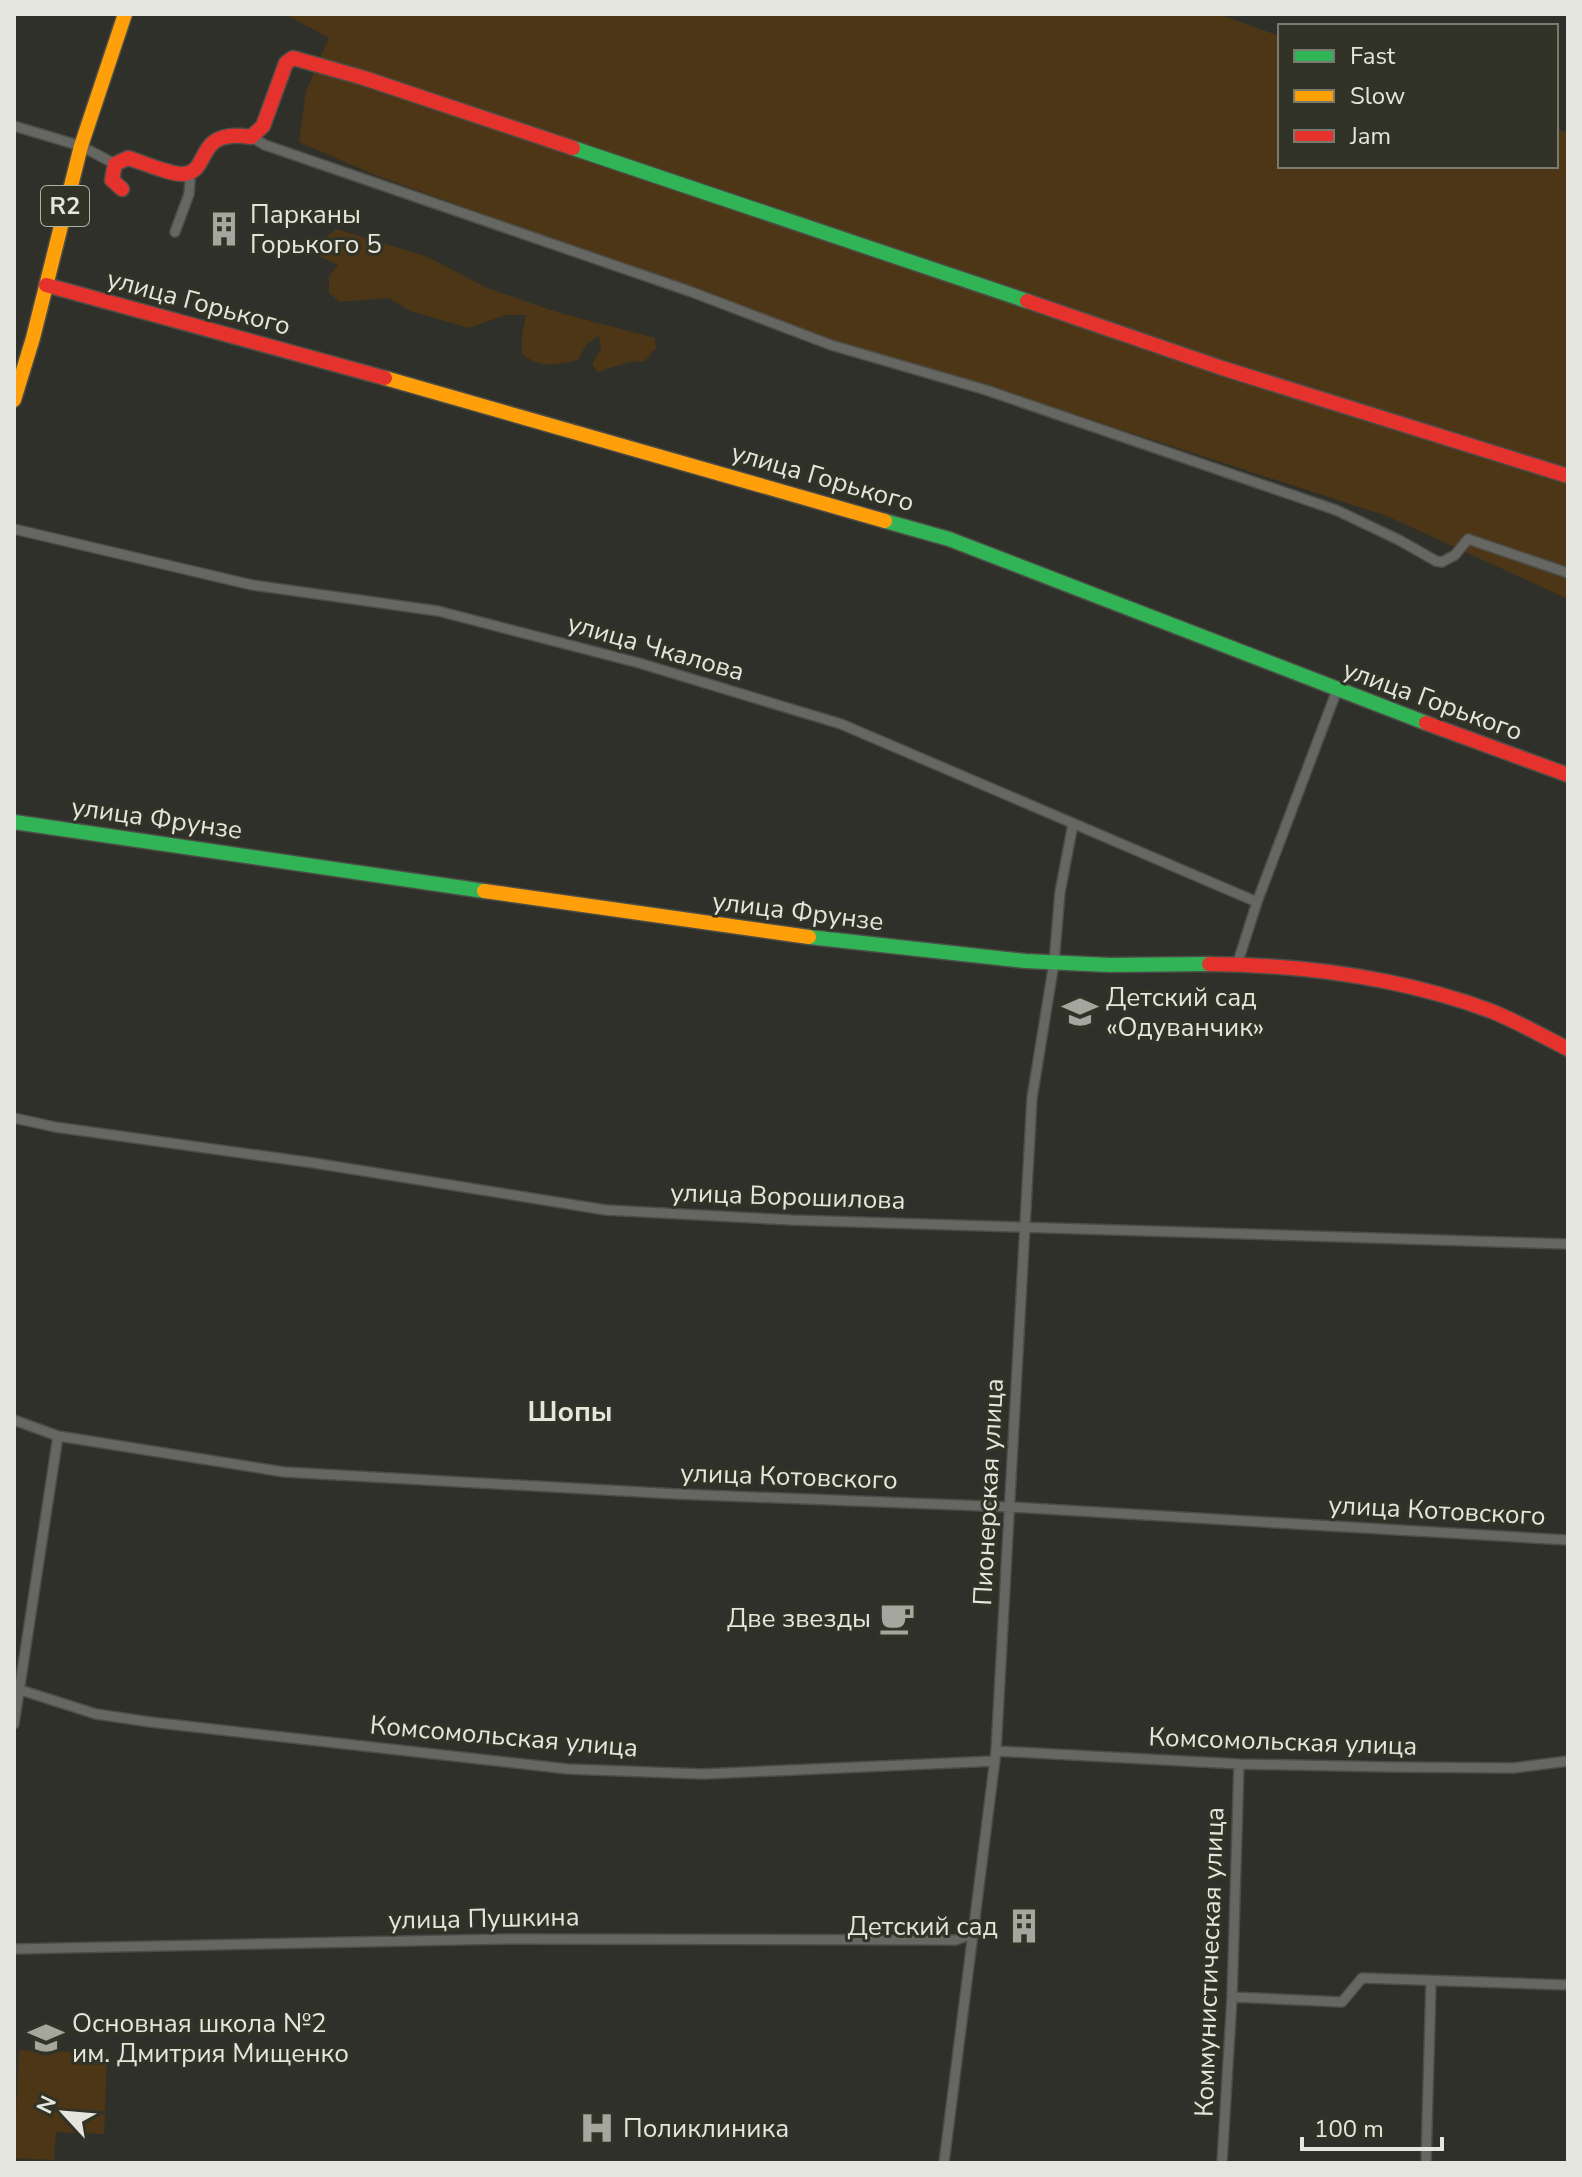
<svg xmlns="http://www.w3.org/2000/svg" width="1582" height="2177" font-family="'Nunito Sans',sans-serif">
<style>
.green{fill:#4c3615}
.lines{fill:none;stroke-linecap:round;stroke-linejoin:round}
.street-casing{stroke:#4d4d47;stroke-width:12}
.fast-casing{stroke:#4d4d47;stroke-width:17}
.slow-casing{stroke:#4d4d47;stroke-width:17}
.jam-casing{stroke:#4d4d47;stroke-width:17}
.street{stroke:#666662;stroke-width:9}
.fast{stroke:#30b455;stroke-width:14}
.slow{stroke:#ff9f0a;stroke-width:14}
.jam{stroke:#e5322d;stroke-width:14}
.labels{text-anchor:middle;stroke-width:6;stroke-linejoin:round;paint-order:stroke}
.shield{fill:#323327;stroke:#afb0a6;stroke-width:2}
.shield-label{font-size:24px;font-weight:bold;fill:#e4e5dd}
.poi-label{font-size:26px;fill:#e4e5dd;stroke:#323327;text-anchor:start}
.street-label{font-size:26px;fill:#e4e5dd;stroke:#323327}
.neighbourhood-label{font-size:28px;font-weight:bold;fill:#e4e5dd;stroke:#323327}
</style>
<rect width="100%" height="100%" fill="#30302a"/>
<path class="green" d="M285 14H1218L1280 36V166H1556V129L1568 133V599L1387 516 1008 393 821 338 375 175 299 142 306 91 329 38Z
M336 229 428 257 487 288 560 313 655 338 656 348 645 361 628 362 598 372 592 364 601 349 599 335 586 345 578 360C556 365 541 369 522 354V336L526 315H505L469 328 410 311 389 298 340 302 329 293V276L338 265 319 256C319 243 325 238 336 229Z
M19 2050 107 2053 104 2134 56 2132 54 2160 14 2158Z"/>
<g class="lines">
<g class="street-casing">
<path id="street" d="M14 126 81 146 115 164
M251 137 265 145 689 291 831 345 986 390 1336 510 1399 540 1436 561 1442 562 1455 555 1468 539 1568 573
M175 232 189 194 190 180 183 174
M14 529 252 585 438 611 639 663 841 724 1257 902
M1237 965 1257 902 1337 690
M14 1118 55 1127 314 1163 606 1210 792 1220 1568 1244
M14 1420 58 1436 284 1472 677 1494 1010 1507 1568 1540
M14 1688 96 1714 150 1722 568 1769 703 1774 995 1761
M14 1724 58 1436
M996 1751 1239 1764 1390 1767 1513 1768 1568 1761
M14 1949 506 1939 956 1940 974 1933
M1232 1997 1342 2002 1362 1978 1568 1985
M944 2163 996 1751 1032 1098 1054 963 1060 892 1073 824
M1222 2163 1232 1997 1239 1764
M1426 2163 1431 1981"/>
</g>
<g class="fast-casing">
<path id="fast" d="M573 148 1027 301
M885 521 949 539 1426 723
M14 822 484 891
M809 937 1025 961 1109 965 1209 964"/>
</g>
<g class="slow-casing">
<path id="slow" d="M385 378 885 521
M14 400 33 338 81 146 125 14
M484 891 809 937"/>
</g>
<g class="jam-casing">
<path id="jam" d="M122 189 112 180 115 164 128 158C142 162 171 175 184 174 212 171 193 128 251 137L263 126 286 63 293 58 364 78 573 148
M46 285 385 378
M1027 301 1222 368 1568 476
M1426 723 1568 775
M1209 964C1304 965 1402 978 1491 1011 1518 1022 1543 1036 1568 1049"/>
</g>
<use href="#street" class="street"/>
<use href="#fast" class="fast"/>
<use href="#slow" class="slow"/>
<use href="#jam" class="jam"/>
</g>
<defs>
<g id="building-bare" transform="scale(2.76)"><path d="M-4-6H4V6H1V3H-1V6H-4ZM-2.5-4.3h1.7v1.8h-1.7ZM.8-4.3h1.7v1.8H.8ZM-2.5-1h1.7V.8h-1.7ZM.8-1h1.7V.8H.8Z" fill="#a5a69e" stroke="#323327" stroke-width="2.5" paint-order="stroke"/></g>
<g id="school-bare" transform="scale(2.76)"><path d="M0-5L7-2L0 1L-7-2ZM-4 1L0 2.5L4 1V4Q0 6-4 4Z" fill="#a5a69e" stroke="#323327" stroke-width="2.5" paint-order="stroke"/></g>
<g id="cafe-bare" transform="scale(2.76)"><path d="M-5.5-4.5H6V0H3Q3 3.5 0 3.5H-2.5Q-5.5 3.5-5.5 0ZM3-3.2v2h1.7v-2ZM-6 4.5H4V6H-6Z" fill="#a5a69e" stroke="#323327" stroke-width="2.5" paint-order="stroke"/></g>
<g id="hospital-bare" transform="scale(2.76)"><path d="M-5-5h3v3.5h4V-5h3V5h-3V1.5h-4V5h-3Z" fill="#a5a69e" stroke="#323327" stroke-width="2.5" paint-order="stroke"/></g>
</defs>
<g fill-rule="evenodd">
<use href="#building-bare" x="224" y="229"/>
<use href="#school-bare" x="1080" y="1012"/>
<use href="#cafe-bare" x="897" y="1618"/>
<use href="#building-bare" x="1024" y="1926"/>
<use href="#school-bare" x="46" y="2038"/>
<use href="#hospital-bare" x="597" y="2128"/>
</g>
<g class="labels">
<rect class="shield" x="41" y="186" width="48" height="40" rx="6"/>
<g class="shield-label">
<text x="65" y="214">R2</text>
</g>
<g class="poi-label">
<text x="250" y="223">Парканы<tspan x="250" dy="30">Горького 5</tspan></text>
<text x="1106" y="1006">Детский сад<tspan x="1106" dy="30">«Одуванчик»</tspan></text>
<text x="871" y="1627" text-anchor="end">Две звезды</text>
<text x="998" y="1935" text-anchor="end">Детский сад</text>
<text x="72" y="2032">Основная школа №2<tspan x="72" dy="30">им. Дмитрия Мищенко</tspan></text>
<text x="623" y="2137">Поликлиника</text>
</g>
<g class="street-label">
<text transform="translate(199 302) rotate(15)" y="9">улица Горького</text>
<text transform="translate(823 477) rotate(16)" y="9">улица Горького</text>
<text transform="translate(656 647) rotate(16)" y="9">улица Чкалова</text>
<text transform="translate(1433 700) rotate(20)" y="9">улица Горького</text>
<text transform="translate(157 818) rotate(8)" y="9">улица Фрунзе</text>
<text transform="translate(798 911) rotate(7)" y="9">улица Фрунзе</text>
<text transform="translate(788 1196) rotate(2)" y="9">улица Ворошилова</text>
<text transform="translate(789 1476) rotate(2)" y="9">улица Котовского</text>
<text transform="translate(988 1492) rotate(-87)" y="9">Пионерская улица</text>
<text transform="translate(1437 1510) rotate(3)" y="9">улица Котовского</text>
<text transform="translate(504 1736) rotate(5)" y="9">Комсомольская улица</text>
<text transform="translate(1283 1741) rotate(2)" y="9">Комсомольская улица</text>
<text transform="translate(484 1918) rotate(-1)" y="9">улица Пушкина</text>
<text transform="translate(1209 1962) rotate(-88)" y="9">Коммунистическая улица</text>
</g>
<g class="neighbourhood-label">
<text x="570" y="1421">Шопы</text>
</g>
</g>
<rect width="1582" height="2177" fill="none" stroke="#e4e5dd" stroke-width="32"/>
<rect x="1278" y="24" width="280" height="144" fill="#323327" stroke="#797a70" stroke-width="2"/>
<rect x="1294" y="50" width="40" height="12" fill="#30b455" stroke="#797a70" stroke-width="2"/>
<text x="1350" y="64" font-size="24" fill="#e4e5dd">Fast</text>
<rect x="1294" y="90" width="40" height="12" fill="#ff9f0a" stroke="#797a70" stroke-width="2"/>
<text x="1350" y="104" font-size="24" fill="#e4e5dd">Slow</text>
<rect x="1294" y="130" width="40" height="12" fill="#e5322d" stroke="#797a70" stroke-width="2"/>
<text x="1350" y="144" font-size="24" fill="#e4e5dd">Jam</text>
<g transform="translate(64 2113) rotate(296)" stroke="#323327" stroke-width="6" paint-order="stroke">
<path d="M0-6L14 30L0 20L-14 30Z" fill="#e4e5dd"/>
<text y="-12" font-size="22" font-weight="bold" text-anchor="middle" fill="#e4e5dd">N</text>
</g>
<path d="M1302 2137v12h140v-12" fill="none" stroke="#e4e5dd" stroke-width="4"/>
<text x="1314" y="2137" font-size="24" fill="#e4e5dd" stroke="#323327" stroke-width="6" paint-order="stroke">100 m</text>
</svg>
